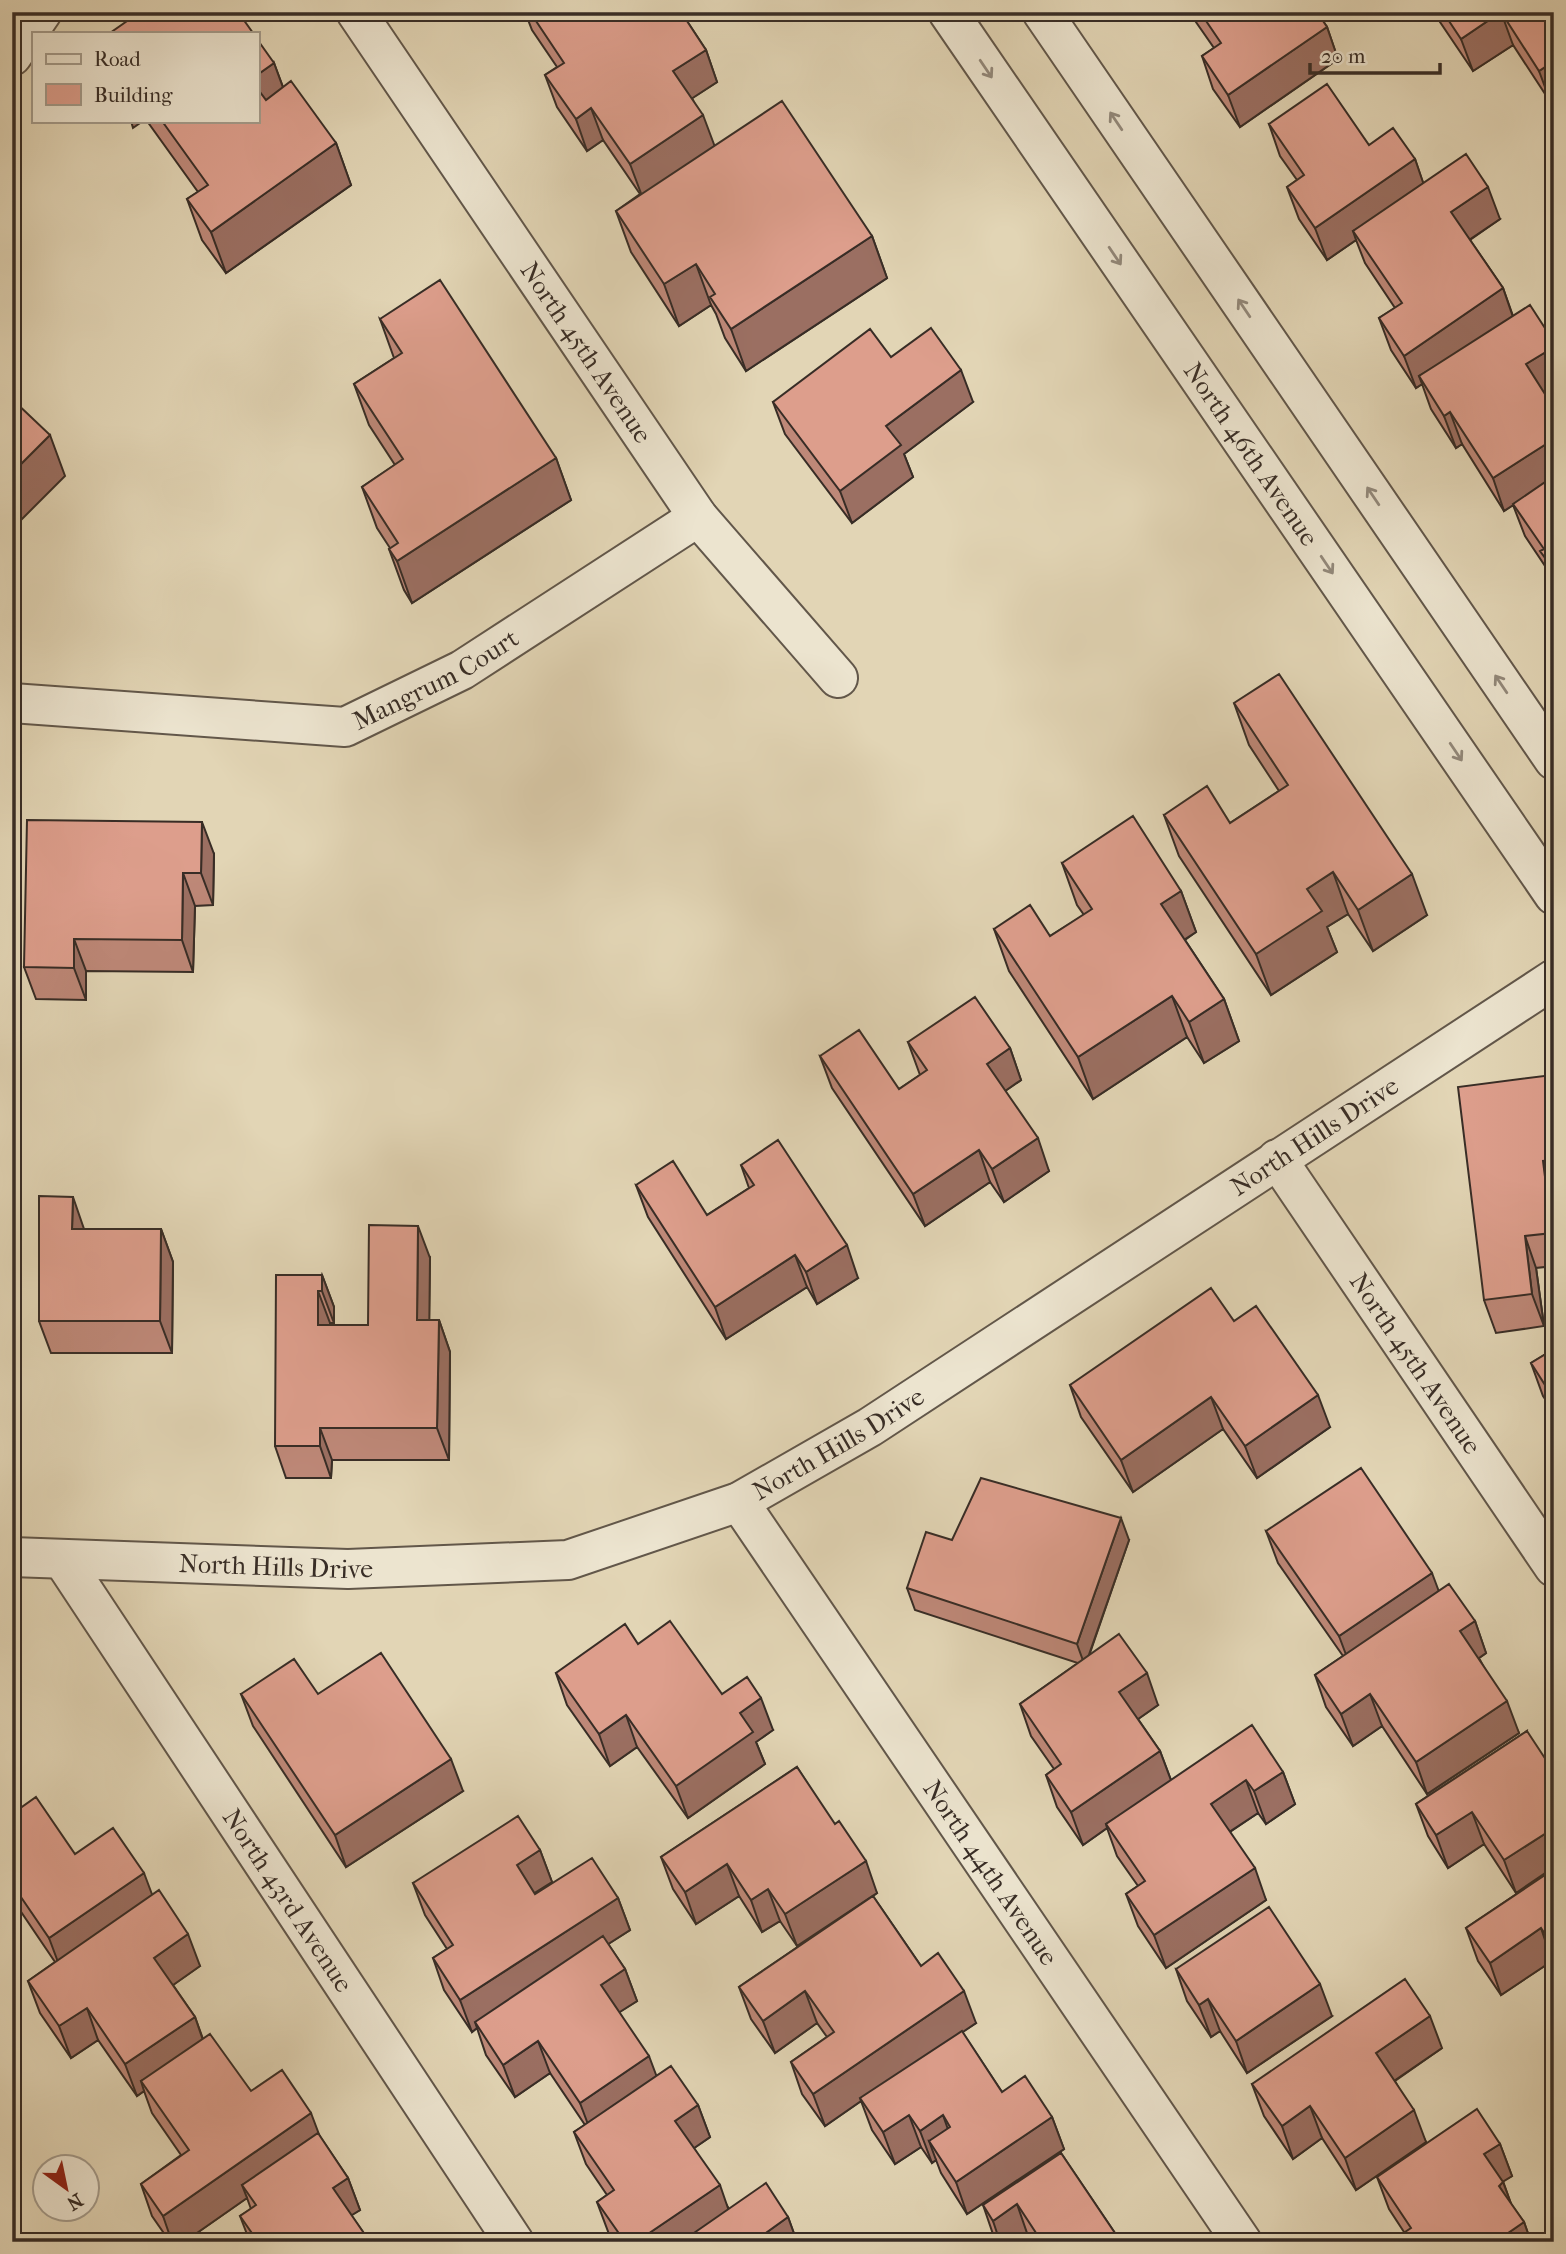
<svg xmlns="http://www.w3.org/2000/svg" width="1566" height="2254" font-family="'IM FELL French Canon',serif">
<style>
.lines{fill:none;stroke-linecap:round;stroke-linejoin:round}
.minor-casing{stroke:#62574a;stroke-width:42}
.minor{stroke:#ece4cf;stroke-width:38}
.wall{fill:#be8878;stroke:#382d26;stroke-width:2}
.shaded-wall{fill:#9b6f62;stroke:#382d26;stroke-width:2}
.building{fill:#dd9e8c;stroke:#382d26;stroke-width:2}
.oneway{stroke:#92887a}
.labels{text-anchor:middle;stroke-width:5;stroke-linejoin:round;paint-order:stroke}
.street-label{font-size:26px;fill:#382d26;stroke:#ece4cf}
</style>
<rect width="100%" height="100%" fill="#e2d5b5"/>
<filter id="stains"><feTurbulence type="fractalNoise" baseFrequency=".00286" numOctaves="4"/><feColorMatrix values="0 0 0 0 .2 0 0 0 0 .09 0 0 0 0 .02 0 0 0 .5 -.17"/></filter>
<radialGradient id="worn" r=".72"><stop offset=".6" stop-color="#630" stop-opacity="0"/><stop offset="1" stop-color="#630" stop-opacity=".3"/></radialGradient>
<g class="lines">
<g class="minor-casing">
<g id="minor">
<path id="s1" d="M356 12 698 517 838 678"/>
<path id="s2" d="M948 12 1554 895"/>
<path d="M1042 12 1554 760"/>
<path d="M12 56 42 12"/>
<path id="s3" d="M12 703 345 727 462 670 698 517"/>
<path id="s4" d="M1277 1159 1554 1567"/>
<path id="s5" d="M739 1502 1242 2242"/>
<path id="s6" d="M12 1557 348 1569 568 1560 739 1502 870 1427 1554 979"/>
<path id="s7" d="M63 1560 514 2242"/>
</g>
</g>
<use href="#minor" class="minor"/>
</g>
<path class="wall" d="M525 12H681L706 50 717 82 692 98 714 146 872 236 887 278 746 371 725 338 716 314 711 305 679 326 631 252 616 211 640 194 603 140 587 151 557 107 545 75 557 67 532 30Z
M1189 12H1317L1327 27 1338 59 1240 127 1213 89 1202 56 1214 48Z
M1436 12H1554L1551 103 1513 45 1473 71 1438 19Z
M274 63 283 87 336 143 351 185 226 273 202 240 187 199 198 192 147 121H257Z
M1269 124 1369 145 1415 159 1423 183 1500 219 1470 240 1503 288 1513 316 1554 342V386L1544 392 1545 394 1554 388V585L1547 569 1525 536 1513 505 1504 511 1462 444 1456 448 1431 409 1422 384 1416 388 1391 350 1379 318 1395 308 1365 263 1356 240 1327 260 1299 219 1287 187 1297 180 1280 156Z
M380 319 556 458 571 500 412 603 404 590 389 549 390 548 377 528 362 487 395 465 369 425 354 384 394 358Z
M891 357 973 402 904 454 913 477 852 523 785 434 773 402Z
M1234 703 1427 915 1373 951 1348 914 1327 927 1337 952 1271 995 1179 856 1164 815 1230 823 1279 791 1249 745Z
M214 854 213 905 195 906 193 972 86 971V1000L36 999 24 967Z
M1062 863 1181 891 1196 932 1185 940 1224 999 1239 1041 1204 1063 1187 1037 1093 1099 1009 971 994 929 1050 936 1084 915 1077 905Z
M908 1042 1010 1048 1021 1080 1005 1091 1049 1171 1004 1202 990 1182 925 1226 832 1088 820 1056 899 1089 920 1075Z
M1552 1075 1554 1080V1266L1536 1268 1544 1326 1496 1333 1484 1300Z
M741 1165 858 1278 817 1304 807 1287 726 1339 648 1217 636 1185 707 1215 749 1188Z
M84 1229H161L173 1262 172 1353H51L39 1321Z
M430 1258 429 1320H439L450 1352 449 1460H332L331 1478H286L275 1446 322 1275 334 1307V1323H330V1325H368Z
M1234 1321 1330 1427 1257 1478 1223 1429 1133 1492 1081 1417 1070 1385Z
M1554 1349V1412L1543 1396 1531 1363Z
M1266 1531 1439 1591 1475 1621 1486 1653 1479 1658 1519 1733 1427 1794 1382 1726 1353 1746 1326 1707 1315 1675 1343 1656 1278 1563Z
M952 1540H1129L1089 1656 1158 1705 1138 1719 1160 1751 1171 1780 1283 1772 1295 1804 1266 1824 1258 1813 1230 1832 1266 1900 1166 1968 1138 1926 1126 1894 1138 1886 1117 1856 1107 1828 1083 1845 1057 1807 1046 1775 1054 1769 1031 1736 1020 1704 1078 1663 915 1610 907 1588Z
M638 1644 722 1694 773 1730 756 1742 765 1764 688 1818 637 1747 610 1766 567 1705 556 1673Z
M241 1694H318L463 1791 346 1867 253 1726Z
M1527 1731 1516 1893 1484 1844 1448 1868 1428 1836 1416 1804Z
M797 1767 877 1893 873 1896 921 1966 976 2023 962 2032 1002 2092 1052 2117 1064 2149 967 2214 941 2173 936 2160 932 2163 921 2147 895 2164 872 2130 861 2101 825 2126 802 2094 791 2062 827 2037 817 2023 775 2053 751 2019 739 1987 843 1916 797 1946 780 1921 762 1932 739 1896 696 1924 673 1889 661 1857Z
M12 1814 75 1854 152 1895 200 1966 173 1985 195 2017 203 2039 251 2091 319 2135 348 2178 360 2210 351 2215 370 2242H250L240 2216 251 2209 247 2198 184 2242H170L152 2216 141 2184 181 2155 152 2113 144 2091 137 2096 98 2040 71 2058 40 2013 28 1981 55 1962 15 1903 12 1904Z
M540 1850 552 1882 535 1893V1894L618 1898 630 1930 608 1944 625 1969 637 2001 619 2012 656 2076 698 2105 710 2137 694 2148 729 2209 788 2217 797 2242H614L609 2234 597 2202 607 2195 586 2164 574 2132 585 2125 550 2073 515 2097 486 2055 477 2028 472 2032 444 1990 433 1958 447 1949 425 1915 413 1883Z
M1554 1869V1963L1552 1961 1501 1995 1478 1961 1466 1928Z
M1176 1969 1332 2016 1247 2073 1220 2031 1211 2037 1187 2001Z
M1442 2048 1395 2081 1426 2142 1356 2190 1322 2138 1293 2159 1264 2116 1252 2084Z
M1500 2144 1512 2176 1503 2181 1511 2204 1524 2222 1531 2242H1390L1404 2232 1389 2209 1377 2177Z
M1061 2153 1121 2242H1032L1028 2236 1020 2242H997L994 2237 983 2205Z"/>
<path class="shaded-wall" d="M1501 12 1513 45 1473 71 1461 39Z
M1327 27 1338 59 1240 127 1228 95Z
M706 50 717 82 685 103 673 71Z
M1554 61V101L1551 103 1539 71Z
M274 63 289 104 266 121 257 96V75Z
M591 108 603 140 587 151 576 119Z
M703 115 715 147 642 196 630 164Z
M131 121H143L133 128Z
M336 143 351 185 226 273 211 232Z
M1415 159 1426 191 1353 231 1356 240 1327 260 1315 228Z
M1488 187 1500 219 1463 244 1451 212Z
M872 236 887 278 746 371 731 329Z
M696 264 711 305 679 326 664 284Z
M1503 288 1514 320 1419 376 1422 384 1416 388 1404 356Z
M1554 347V386L1538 396 1526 364Z
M961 370 973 402 904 454 913 477 852 523 840 491 886 426Z
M1450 412 1462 444 1456 448 1444 416Z
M50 435 65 476 12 529V473Z
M1554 439V479L1504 511 1493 478Z
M556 458 571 500 412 603 397 561Z
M202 822 214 854 213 905 201 873Z
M1333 872 1348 914 1327 927 1337 952 1271 995 1256 954 1307 889Z
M183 873 195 906 193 972 182 940Z
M1412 874 1427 915 1373 951 1358 910Z
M1181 891 1196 932 1176 945 1161 904Z
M74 939 86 971V1000L74 968Z
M1172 996 1187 1037 1093 1099 1078 1057Z
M1224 999 1239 1041 1204 1063 1189 1022Z
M1010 1048 1021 1080 998 1096 987 1064Z
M1038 1138 1049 1171 1004 1202 992 1169Z
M979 1150 990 1182 925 1226 913 1194Z
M1543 1161 1554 1189V1236L1552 1233Z
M73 1197 84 1229H72Z
M418 1226 430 1258 429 1352 417 1320Z
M161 1229 173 1262 172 1353 160 1321Z
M1525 1236 1536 1268 1544 1326 1532 1294Z
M847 1245 858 1278 817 1304 806 1272Z
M795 1255 807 1287 726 1339 715 1307Z
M322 1275 334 1307V1323L322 1291Z
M318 1291 330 1323V1357L318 1325Z
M439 1320 450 1352 449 1460 437 1428Z
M1318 1395 1330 1427 1257 1478 1245 1446Z
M1211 1397 1223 1429 1133 1492 1121 1460Z
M320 1428 332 1460 331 1478 320 1446Z
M1121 1518 1129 1540 1085 1666 1077 1644Z
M1432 1573 1444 1605 1351 1668 1339 1636Z
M1475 1621 1486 1653 1472 1663 1460 1631Z
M1147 1673 1158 1705 1131 1724 1119 1692Z
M1370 1694 1382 1726 1353 1746 1341 1714Z
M761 1698 773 1730 756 1742 765 1764 688 1818 676 1786 740 1713Z
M1507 1701 1519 1733 1427 1794 1416 1762Z
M626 1715 637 1747 610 1766 599 1734Z
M1160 1751 1172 1783 1106 1824 1107 1828 1083 1845 1071 1812Z
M451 1759 463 1791 346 1867 335 1835Z
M1283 1772 1295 1804 1266 1824 1254 1791Z
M1246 1780 1258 1813 1223 1836 1211 1804Z
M1472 1812 1484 1844 1448 1868 1436 1835Z
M1554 1828V1867L1516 1893 1504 1860Z
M540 1850 552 1882 528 1897 517 1865Z
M866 1861 877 1893 797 1946 785 1914Z
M727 1864 739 1896 696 1924 685 1892Z
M1255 1868 1266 1900 1166 1968 1154 1935Z
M144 1873 156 1905 61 1970 49 1938Z
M768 1889 780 1921 762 1932 751 1900Z
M618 1898 630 1930 478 2028 475 2022 477 2028 472 2032 460 2000Z
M1541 1928 1552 1961 1501 1995 1490 1963Z
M188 1934 200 1966 166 1990 154 1958Z
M625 1969 637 2001 612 2017 601 1985Z
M1320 1984 1332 2016 1247 2073 1236 2041Z
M805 1991 817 2023 775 2053 763 2021Z
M964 1991 976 2023 862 2101 860 2098 861 2101 825 2126 813 2094Z
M1208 1999 1220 2031 1211 2037 1199 2005Z
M87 2008 98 2040 71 2058 59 2026Z
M1430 2016 1442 2048 1388 2085 1376 2053Z
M195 2017 206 2049 141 2081 144 2091 137 2096 125 2064Z
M538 2041 550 2073 515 2097 503 2065Z
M649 2056 661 2088 592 2135 580 2103Z
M698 2105 710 2137 687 2153 675 2121Z
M1310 2106 1322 2138 1293 2159 1282 2126Z
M1414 2110 1426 2142 1356 2190 1345 2158Z
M311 2113 323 2145 242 2185 247 2198 184 2242H172L163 2216Z
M909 2115 921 2147 895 2164 883 2132Z
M943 2115 954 2147 929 2141 936 2160 932 2163 920 2131Z
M1052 2117 1064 2149 967 2214 956 2182Z
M1500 2144 1512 2176 1496 2186 1484 2154Z
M348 2178 360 2210 344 2220 333 2188Z
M1503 2182 1515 2214 1499 2186Z
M720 2185 731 2217 695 2242H636Z
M1017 2204 1028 2236 1020 2242H1000L993 2221Z
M788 2217 797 2242H766L763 2235Z
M1524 2222 1531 2242H1495Z"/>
<path class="building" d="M140 12H238L253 33H110Z
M530 12H681L706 50 673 71 703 115 630 164 591 108 576 119 545 75 564 63Z
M1200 12H1317L1327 27 1228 95 1202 56 1221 43Z
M1443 12H1554V61L1539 71 1501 12 1461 39Z
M257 39 274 63 257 75Z
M291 81 336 143 211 232 187 199 208 185 162 121H257V88L266 100Z
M1327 84 1369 145 1393 128 1415 159 1315 228 1287 187 1304 175 1269 124Z
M782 101 872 236 731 329 710 297 715 294 696 264 664 284 616 211Z
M1466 154 1488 187 1451 212 1503 288 1404 356 1379 318 1402 303 1353 231Z
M440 280 556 458 397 561 389 549 398 543 362 487 403 459 354 384 402 353 380 319Z
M1530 305 1554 342V347L1526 364 1545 394 1554 388V439L1493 478 1450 412 1444 416 1419 376Z
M931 328 961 370 886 426 901 445 840 491 773 402 870 329 891 357Z
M12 399 50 435 12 473Z
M1554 476V570L1540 551 1544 549 1513 504Z
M1279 674 1412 874 1358 910 1333 872 1307 889 1322 911 1256 954 1164 815 1207 786 1230 823 1288 785 1234 703Z
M1133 816 1181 891 1161 904 1224 999 1189 1022 1172 996 1078 1057 994 929 1030 905 1050 936 1092 909 1062 863Z
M27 820 202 822 201 873H183L182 940 74 939V968L24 967Z
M975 997 1010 1048 987 1064 1038 1138 992 1169 979 1150 913 1194 820 1056 859 1030 899 1089 927 1070 908 1042Z
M1552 1075 1554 1090V1160L1543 1161 1552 1233 1525 1236 1532 1294 1484 1300 1458 1087Z
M778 1140 847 1245 806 1272 795 1255 715 1307 636 1185 673 1161 707 1215 754 1185 741 1165Z
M39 1196 73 1197 72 1229H161L160 1321H39Z
M369 1225 418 1226 417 1320H439L437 1428H320V1446H275L276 1275H322V1291H318V1325H368Z
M1211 1288 1234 1321 1256 1306 1318 1395 1245 1446 1211 1397 1121 1460 1070 1385Z
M1554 1349V1399L1531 1363Z
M1361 1468 1432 1573 1339 1636 1266 1531Z
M981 1478 1121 1518 1077 1644 907 1588 926 1532 952 1540Z
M1449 1584 1475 1621 1460 1631 1507 1701 1416 1762 1370 1694 1341 1714 1315 1675Z
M670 1621 722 1694 747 1677 761 1698 740 1713 753 1732 676 1786 626 1715 599 1734 556 1673 625 1624 638 1644Z
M1119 1634 1147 1673 1119 1692 1160 1751 1071 1812 1046 1775 1061 1764 1020 1704Z
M381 1653 451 1759 335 1835 241 1694 294 1659 318 1694Z
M1252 1725 1283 1772 1254 1791 1246 1780 1211 1804 1255 1868 1154 1935 1126 1894 1145 1881 1106 1824Z
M1527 1731 1554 1772V1828L1504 1860 1472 1812 1436 1835 1416 1804Z
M797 1767 835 1824 839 1821 866 1861 785 1914 768 1889 751 1900 727 1864 685 1892 661 1857Z
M36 1797 75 1854 113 1828 144 1873 49 1938 12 1884V1814Z
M518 1816 540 1850 517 1865 535 1894 592 1858 618 1898 460 2000 433 1958 453 1945 413 1883Z
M1554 1869V1948L1541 1928 1490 1963 1466 1928Z
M159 1890 188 1934 154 1958 195 2017 125 2064 87 2008 59 2026 28 1981Z
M873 1896 921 1966 938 1953 964 1991 813 2094 791 2062 834 2032 805 1991 763 2021 739 1987Z
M1269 1907 1320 1984 1236 2041 1208 1999 1199 2005 1176 1969Z
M603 1936 625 1969 601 1985 649 2056 580 2103 538 2041 503 2065 475 2022Z
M1405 1979 1430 2016 1376 2053 1414 2110 1345 2158 1310 2106 1282 2126 1252 2084Z
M962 2031 1002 2092 1025 2076 1052 2117 956 2182 929 2141 950 2127 943 2115 920 2131 909 2115 883 2132 860 2098Z
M210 2034 251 2091 282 2070 311 2113 163 2216 141 2184 189 2150 141 2081Z
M671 2066 698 2105 675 2121 720 2185 636 2242H625L597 2202 614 2190 574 2132Z
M1477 2109 1500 2144 1484 2154 1503 2182 1499 2186 1524 2222 1495 2242H1390L1411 2228 1377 2177Z
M318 2133 348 2178 333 2188 370 2242H258L240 2216 256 2205 242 2185Z
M1061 2153 1121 2242H1042L1017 2204 993 2221 983 2205Z
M766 2183 788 2217 763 2235 768 2242H681Z"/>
<defs><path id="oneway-shaft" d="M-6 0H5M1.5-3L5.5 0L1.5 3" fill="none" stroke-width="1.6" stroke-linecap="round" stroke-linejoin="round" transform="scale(1.75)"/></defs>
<g class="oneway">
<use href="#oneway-shaft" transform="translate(986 69) rotate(56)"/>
<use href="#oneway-shaft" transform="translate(1116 121) rotate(-124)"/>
<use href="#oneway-shaft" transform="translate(1115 256) rotate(56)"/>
<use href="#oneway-shaft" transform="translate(1244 308) rotate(-124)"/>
<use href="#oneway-shaft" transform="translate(1373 496) rotate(-124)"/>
<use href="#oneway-shaft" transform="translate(1327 565) rotate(56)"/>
<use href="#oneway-shaft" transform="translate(1501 684) rotate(-124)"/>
<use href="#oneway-shaft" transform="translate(1456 752) rotate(56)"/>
</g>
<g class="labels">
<g class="street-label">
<text dy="9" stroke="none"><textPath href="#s1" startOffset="411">North 45th Avenue</textPath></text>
<text dy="9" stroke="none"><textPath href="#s2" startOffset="536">North 46th Avenue</textPath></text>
<text dy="9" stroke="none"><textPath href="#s3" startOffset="436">Mangrum Court</textPath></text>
<text dy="9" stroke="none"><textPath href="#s6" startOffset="1419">North Hills Drive</textPath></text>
<text dy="9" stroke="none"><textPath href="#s4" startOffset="247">North 45th Avenue</textPath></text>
<text dy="9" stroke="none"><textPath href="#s6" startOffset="852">North Hills Drive</textPath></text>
<text dy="9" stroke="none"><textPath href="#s6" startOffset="264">North Hills Drive</textPath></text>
<text dy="9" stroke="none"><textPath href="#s5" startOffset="448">North 44th Avenue</textPath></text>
<text dy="9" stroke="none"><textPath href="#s7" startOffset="408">North 43rd Avenue</textPath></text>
</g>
</g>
<rect width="1566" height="2254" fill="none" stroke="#e2d5b5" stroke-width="42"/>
<rect x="14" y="14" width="1538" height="2226" fill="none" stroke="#382d26" stroke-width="3.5"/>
<rect x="21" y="21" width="1524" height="2212" fill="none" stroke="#382d26" stroke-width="2"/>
<rect x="32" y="32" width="228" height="91" fill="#ece4cf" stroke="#a49b8b" stroke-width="2"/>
<rect x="46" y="54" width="35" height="10" fill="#ece4cf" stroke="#a49b8b" stroke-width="2"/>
<text x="94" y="66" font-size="21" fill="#382d26">Road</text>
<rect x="46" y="84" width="35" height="21" fill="#dd9e8c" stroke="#a49b8b" stroke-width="2"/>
<text x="94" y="102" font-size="21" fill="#382d26">Building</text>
<g transform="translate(66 2188) rotate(147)"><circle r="33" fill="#ece4cf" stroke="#a49b8b" stroke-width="2"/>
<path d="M0-5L12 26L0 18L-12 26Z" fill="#8f2418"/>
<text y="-10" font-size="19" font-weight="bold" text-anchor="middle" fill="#382d26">N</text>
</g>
<path d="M1310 63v10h130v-10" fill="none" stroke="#382d26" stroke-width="3.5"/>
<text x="1321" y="63" font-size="21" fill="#382d26" stroke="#ece4cf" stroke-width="5" paint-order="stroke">20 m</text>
<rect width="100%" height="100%" filter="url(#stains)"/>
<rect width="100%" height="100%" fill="url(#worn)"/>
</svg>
